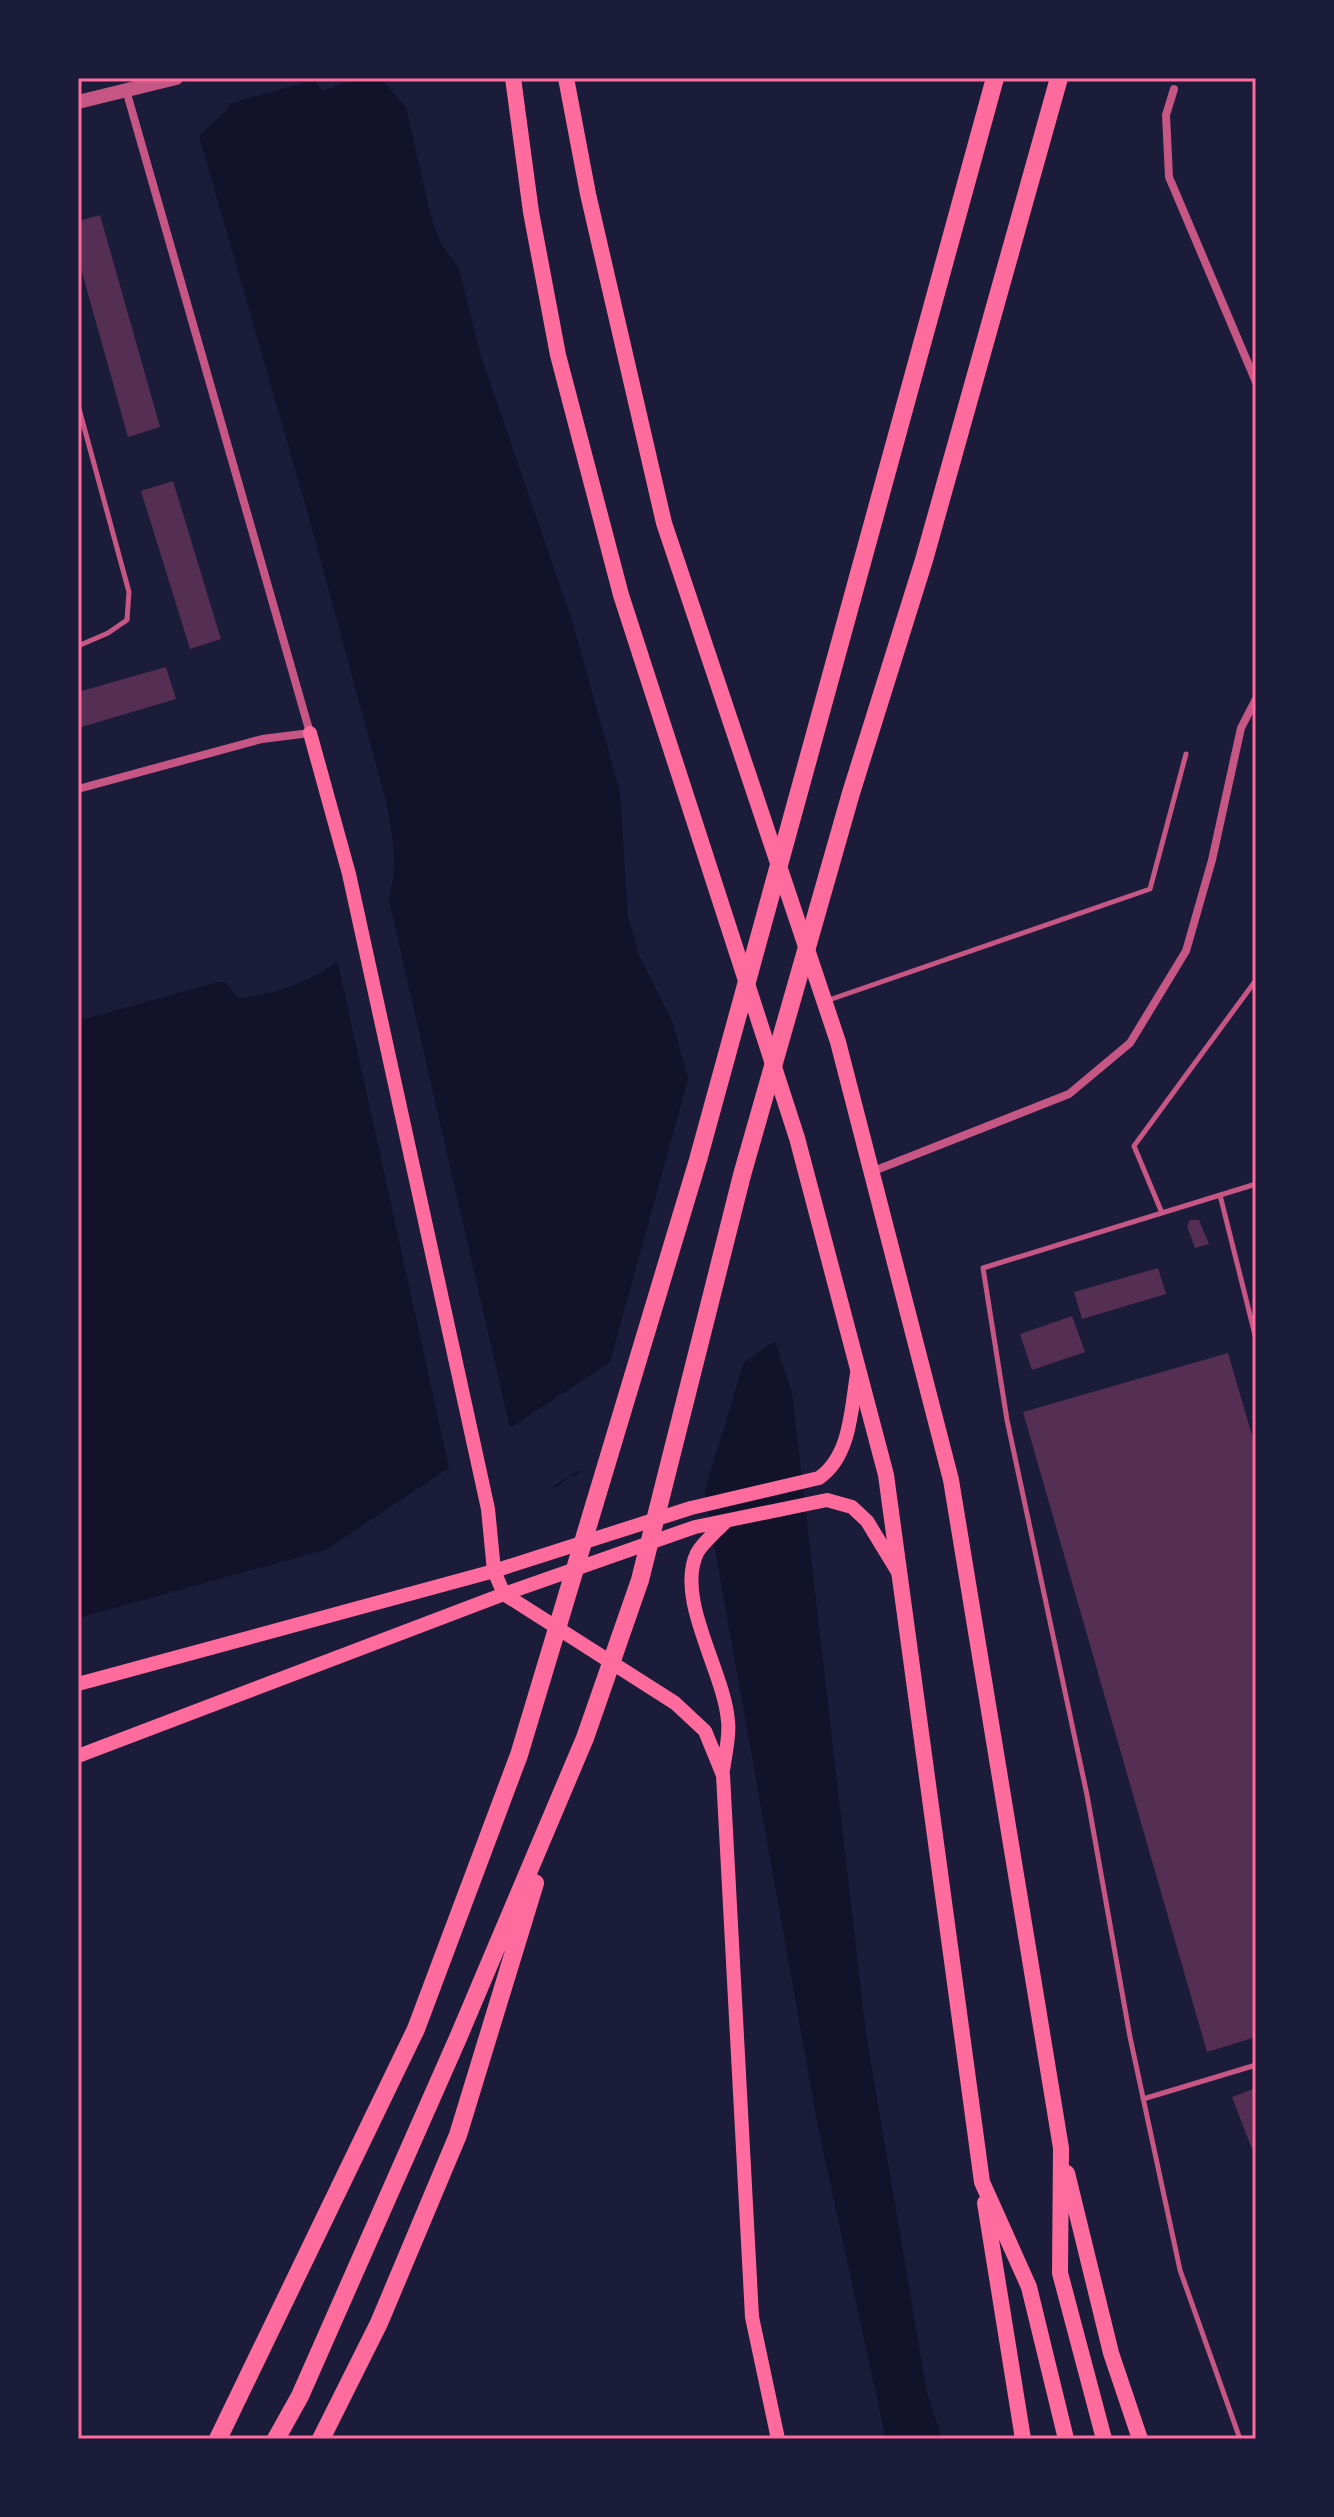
<svg xmlns="http://www.w3.org/2000/svg" width="1334" height="2517" font-family="Poppins,sans-serif">
<style>
.water{fill:#12122b}
.pier{fill:#1b1b3a}
.building{fill:#542f53}
.lines{fill:none;stroke-linecap:round;stroke-linejoin:round}
.service{stroke:#c65784;stroke-width:5}
.minor{stroke:#c65784;stroke-width:8}
.tertiary{stroke:#c65784;stroke-width:14}
.secondary{stroke:#ff6b9d;stroke-width:14}
.primary{stroke:#ff6b9d;stroke-width:16}
.trunk{stroke:#ff6b9d;stroke-width:18}
.neatline{fill:none;stroke:#ff6b9d;stroke-width:3}
</style>
<rect width="100%" height="100%" fill="#1b1b3a"/>
<path class="water" d="M220 78H313L323 91 358 78H381L406 108 431 217 441 244 459 268 481 356 572 621 620 792 628 918 639 955 673 1023 684 1065 792 1393 866 2034 927 2393 942 2439H886L818 2127 697 1448 568 1477 558 1487 537 1490 498 1450 467 1448 404 1528 78 1618V1021L218 982H225L237 997 243 998C308 990 381 948 393 879 397 855 391 829 387 805L309 517 199 136 229 108Z"/>
<path class="pier" d="M216 78H317L318 79 225 105Z
M386 887 510 1428 610 1362 690 1072 778 1339 744 1362 702 1500 694 1452 577 1479 579 1470 541 1494 505 1483 499 1457 474 1451 466 1457 463 1501 457 1516 447 1522 313 1558 449 1468 337 959 365 931Z"/>
<path class="building" d="M100 215 160 427 128 437 78 258V221Z
M173 481 221 639 190 649 141 491Z
M166 667 176 699 78 728V692Z
M1190 1220H1199L1209 1244 1195 1248 1187 1226Z
M1158 1268 1166 1294 1082 1319 1074 1292Z
M1072 1316 1085 1352 1032 1370 1020 1334Z
M1228 1353 1256 1449V2037L1207 2052 1023 1412Z
M1256 2088V2147L1252 2149 1232 2097Z"/>
<g class="lines">
<path class="service" d="M78 405 129 592 127 620 108 633 78 646
M826 1001 1150 889 1186 754
M1220 1195 1256 1339
M1162 1213 1134 1146 1256 980
M1143 2099 1256 2065
M1240 2439 1180 2270 1130 2037 1087 1795 1007 1420 983 1268 1256 1184"/>
<path class="minor" d="M1174 89 1166 115 1169 177 1256 382
M78 789 262 739 310 733 126 90
M871 1172 1069 1094 1130 1043 1186 951 1212 860 1241 728 1256 699"/>
<path class="tertiary" d="M78 102 176 78"/>
<path class="secondary" d="M310 733 349 874 488 1509 494 1571 504 1594
M504 1594 675 1703 705 1731 723 1775 752 2317 778 2439
M78 1684 494 1571 691 1508 819 1478C852 1455 851 1406 858 1368
M78 1756 504 1594 695 1527 827 1500 852 1507 867 1521 898 1572
M723 1770C725 1755 730 1736 728 1721 724 1671 675 1599 697 1553 703 1542 717 1531 726 1521"/>
<path class="primary" d="M513 78 531 212 558 355 621 595 797 1138 886 1475 982 2182 1029 2287 1066 2439
M566 78 588 194 664 523 838 1042 951 1480 1061 2148 1060 2273 1104 2439
M1067 2173 1111 2353 1140 2439
M985 2203 1023 2439"/>
<path class="trunk" d="M218 2439 416 2029 519 1755 698 1160 995 78
M276 2439 300 2396 458 2038 585 1738 640 1580 742 1175 851 793 924 560 1059 78
M321 2439 379 2323 458 2135 535 1883"/>
</g>
<rect width="1334" height="2517" fill="none" stroke="#1b1b3a" stroke-width="160"/>
<rect x="80" y="80" width="1174" height="2357" class="neatline"/>
</svg>
